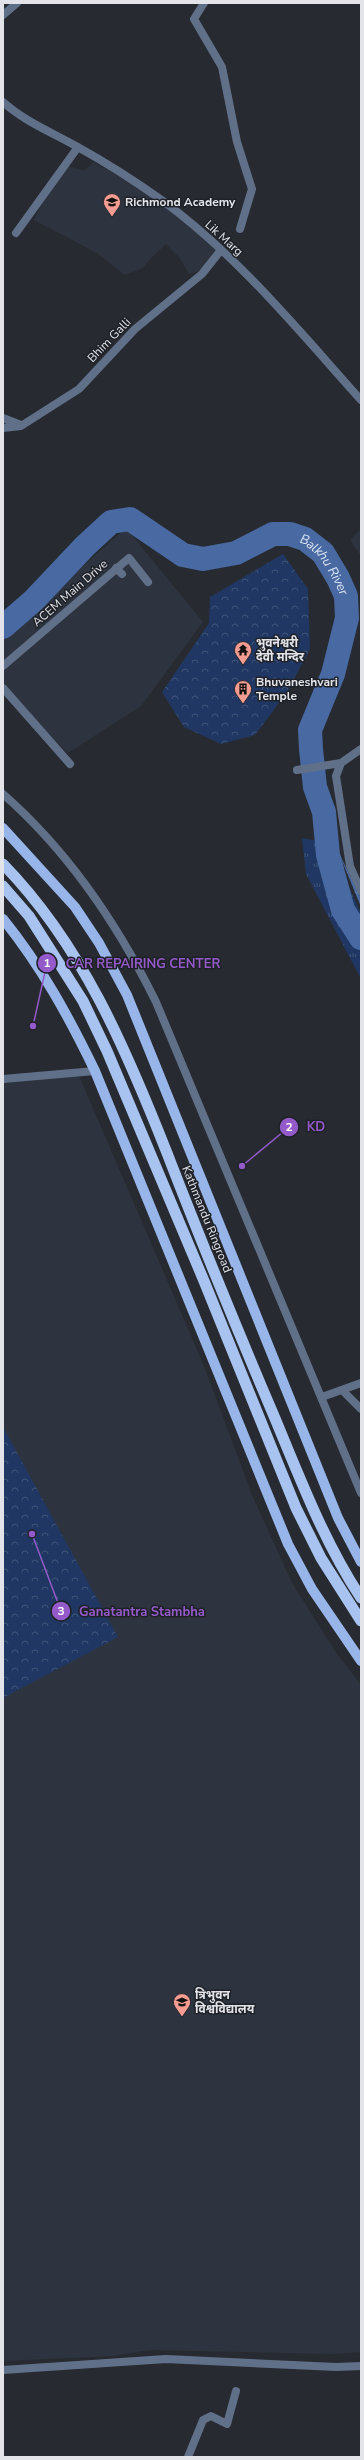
<svg xmlns="http://www.w3.org/2000/svg" width="364" height="2460" font-family="'Nunito Sans','Noto Sans Devanagari',sans-serif">
<style>
.built{fill:#2e343f}
.grass{fill:url(#grass-tufts)}
.park{fill:url(#park-crowns)}
.water{fill:url(#water-ripples)}
.lines{fill:none;stroke-linecap:round;stroke-linejoin:round}
.river{stroke:#4969a2;stroke-width:24}
.minor{stroke:#617089;stroke-width:8}
.primary{stroke:#97b5e9;stroke-width:10}
.trunk{stroke:#a8c3f0;stroke-width:11}
.labels{text-anchor:middle;stroke-width:3;stroke-linejoin:round;paint-order:stroke}
.poi-label{font-size:12px;font-weight:bold;fill:#e2e4e9;stroke:#1e2127;text-anchor:start}
.street-label{font-size:12px;fill:#e2e4e9;stroke:#1e2127}
.water-label{font-size:13px;font-style:italic;fill:#dbe5f6;stroke:#1e2127}
.leader{fill:none;stroke:#955aca;stroke-width:1.5}
.callout-dot{fill:#955aca;stroke:#1e2127;stroke-width:1.5}
.mark-label{font-size:12px;text-anchor:middle;font-weight:bold;fill:#fff}
.callout-label{font-size:13px;text-anchor:middle;font-weight:bold;fill:#955aca;stroke:#1e2127;stroke-width:3;stroke-linejoin:round;paint-order:stroke}
</style>
<defs>
<pattern id="grass-tufts" width="24" height="20" patternUnits="userSpaceOnUse"><rect width="24" height="20" fill="#1f3762"/><path d="M3 7l-1-3M5 7V3M7 7l1-3M15 17l-1-3M17 17v-4M19 17l1-3" fill="none" stroke="#3f5478"/></pattern>
<pattern id="park-crowns" width="20" height="18" patternUnits="userSpaceOnUse"><rect width="20" height="18" fill="#1f3762"/><path d="M2 6a3 3 0 1 1 6 0M12 15a3 3 0 1 1 6 0" fill="none" stroke="#3f5478"/></pattern>
<pattern id="water-ripples" width="26" height="14" patternUnits="userSpaceOnUse"><rect width="26" height="14" fill="#4969a2"/><path d="M2 4q2-2 4 0t4 0M15 11q2-2 4 0t4 0" fill="none" stroke="#6c85b3"/></pattern>
</defs>
<rect width="100%" height="100%" fill="#272b31"/>
<path class="built" d="M93 162 187 215 220 253 204 270 189 274 179 257 166 244 149 260 143 268 125 275 97 253 34 220 50 188 65 165 84 171Z
M126 528 203 622 141 706 68 753 3 689V637Z
M361 529V556L350 540Z
M79 1076 204 1366 252 1495 292 1583 337 1654 361 1685V2352L332 2354 150 2350 112 2356 3 2361V1082Z"/>
<path class="grass" d="M302 838 318 841 334 849 343 874 361 913V979L306 874Z"/>
<path class="park" d="M283 554 308 589 310 649 287 692 255 735 221 744 184 727 162 692 209 623 210 597Z
M3 1427 118 1637 3 1698Z"/>
<path class="water" d="M338 851 361 898V907Z"/>
<g class="lines">
<path class="river" id="s1" d="M3 627 34 600 85 546 111 522 130 519 183 555 203 559 236 553 273 534H290L305 539 323 553 338 578 346 596 347 618 333 674 310 730 311 749 315 787 324 812 328 855 343 910 361 938"/>
<path class="minor" d="M204 3 194 19 222 67 237 142 252 189 240 229
M3 15 17 3
M3 102C24 121 51 132 76 146 105 162 135 181 163 201 238 256 299 331 361 400
M16 233 78 147
M3 418 21 425
M3 428 21 426 79 389 135 329 202 274 221 250
M116 568 122 574
M3 666 129 558 148 582
M3 688 70 764
M341 763 336 776 350 866 361 891
M297 770 341 763 361 749
M3 794C69 852 117 923 156 1002L361 1493
M3 1079 95 1071
M342 1390 361 1409
M322 1397 361 1383
M3 2370 166 2359 336 2367 361 2366
M188 2457 203 2420 211 2416 227 2424 236 2391"/>
<path class="primary" d="M3 828 75 907 99 943 127 995 338 1518 361 1562
M3 919C41 966 69 1017 95 1071L288 1544 312 1589 361 1661"/>
<path class="trunk" d="M3 864C82 945 126 1049 167 1153 201 1241 237 1329 274 1416 300 1478 324 1542 361 1598
M3 886 29 916 83 1001 107 1051 204 1281 296 1508 321 1558 361 1621"/>
</g>
<defs>
<g id="school-pin" transform="scale(0.9)"><path d="M0 17L-7.5 6A9.5 9.5 0 1 1 7.5 6Z" fill="#f59c92" stroke="#1e2127"/><path d="M0-5L7-2L0 1L-7-2ZM-4 1L0 2.5L4 1V4Q0 6-4 4Z" fill="#111"/></g>
<g id="temple-pin" transform="scale(0.9)"><path d="M0 17L-7.5 6A9.5 9.5 0 1 1 7.5 6Z" fill="#f59c92" stroke="#1e2127"/><path d="M0-6L5-2H3V0L6.5 2.5H4V6H1.5V3h-3V6H-4V2.5H-6.5L-3 0V-2H-5Z" fill="#111"/></g>
<g id="building-pin" transform="scale(0.9)"><path d="M0 17L-7.5 6A9.5 9.5 0 1 1 7.5 6Z" fill="#f59c92" stroke="#1e2127"/><path d="M-4-6H4V6H1V3H-1V6H-4ZM-2.5-4.3h1.7v1.8h-1.7ZM.8-4.3h1.7v1.8H.8ZM-2.5-1h1.7V.8h-1.7ZM.8-1h1.7V.8H.8Z" fill="#111"/></g>
<g id="university-pin" transform="scale(0.9)"><path d="M0 17L-7.5 6A9.5 9.5 0 1 1 7.5 6Z" fill="#f59c92" stroke="#1e2127"/><path d="M0-5L7-2L0 1L-7-2ZM-4 1L0 2.5L4 1V4Q0 6-4 4Z" fill="#111"/></g>
</defs>
<g fill-rule="evenodd">
<use href="#school-pin" x="112" y="202"/>
<use href="#temple-pin" x="243" y="650"/>
<use href="#building-pin" x="243" y="689"/>
<use href="#university-pin" x="182" y="2002"/>
</g>
<g class="labels">
<g class="poi-label">
<text x="125" y="206">Richmond Academy</text>
<text x="256" y="647">भुवनेश्वरी<tspan x="256" dy="14">देवी मन्दिर</tspan></text>
<text x="256" y="686">Bhuvaneshvari<tspan x="256" dy="14">Temple</tspan></text>
<text x="195" y="1999">त्रिभुवन<tspan x="195" dy="14">विश्वविद्यालय</tspan></text>
</g>
<g class="street-label">
<text transform="translate(224 238) rotate(42)" y="4">Lik Marg</text>
<text transform="translate(109 340) rotate(-46)" y="4">Bhim Galli</text>
<text transform="translate(70 593) rotate(-41)" y="4">ACEM Main Drive</text>
<text transform="translate(207 1219) rotate(68)" y="4">Kathmandu Ringroad</text>
</g>
<g class="water-label">
<text dy="5" stroke="none"><textPath href="#s1" startOffset="395">Balkhu River</textPath></text>
</g>
</g>
<path class="leader" d="M33 1026L47 963M242 1166L289 1127M32 1534L61 1611"/>
<g class="callout-dot">
<circle cx="33" cy="1026" r="4"/>
<circle cx="242" cy="1166" r="4"/>
<circle cx="32" cy="1534" r="4"/>
<circle cx="47" cy="963" r="10"/>
<circle cx="289" cy="1127" r="10"/>
<circle cx="61" cy="1611" r="10"/>
</g>
<g class="mark-label">
<text x="47" y="967">1</text>
<text x="289" y="1131">2</text>
<text x="61" y="1615">3</text>
</g>
<g class="callout-label">
<text x="143" y="968">CAR REPAIRING CENTER</text>
<text x="316" y="1131">KD</text>
<text x="142" y="1616">Ganatantra Stambha</text>
</g>
<rect width="364" height="2460" fill="none" stroke="#e2e4e9" stroke-width="8"/>
</svg>
